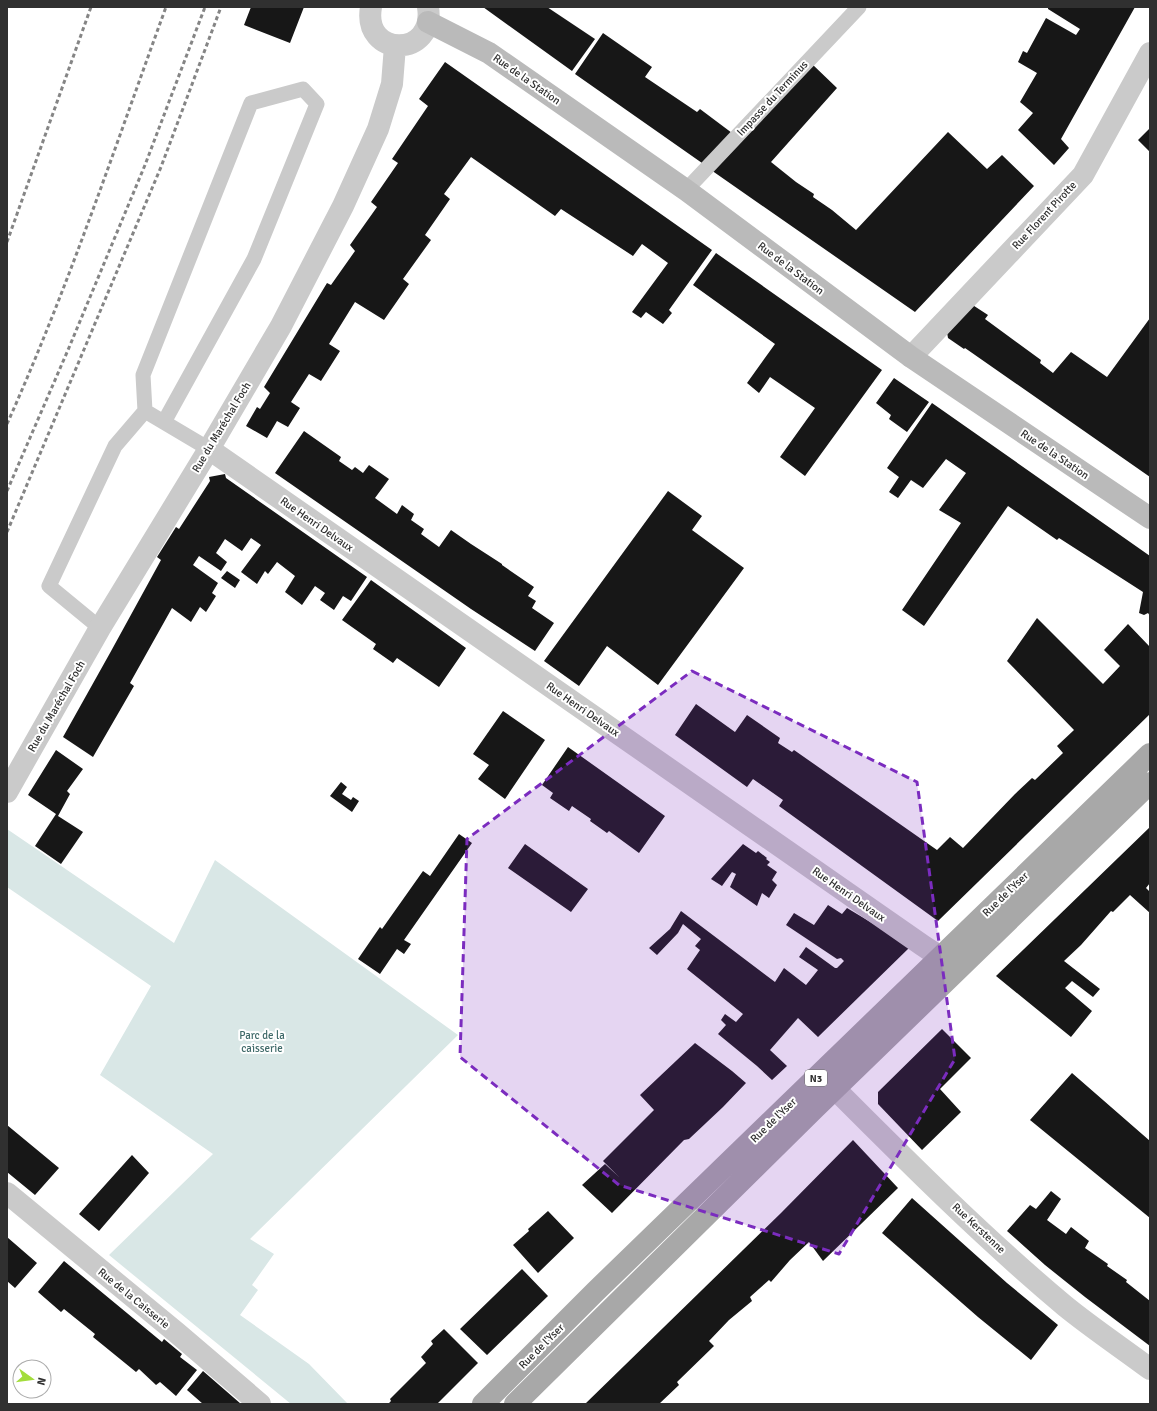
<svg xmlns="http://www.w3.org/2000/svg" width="1157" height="1411" font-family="Signika,sans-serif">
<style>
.green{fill:#d9e7e6}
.building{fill:#171717}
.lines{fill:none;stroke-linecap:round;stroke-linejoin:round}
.lane{stroke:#cacaca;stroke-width:15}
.street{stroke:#cacaca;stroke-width:22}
.secondary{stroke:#bababa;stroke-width:22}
.primary{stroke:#a8a8a8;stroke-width:22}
.rail{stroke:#858585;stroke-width:3;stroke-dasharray:4 3;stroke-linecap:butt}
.marked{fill:#7b2cbf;fill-opacity:0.2;stroke:#7b2cbf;stroke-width:3;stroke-dasharray:8 5;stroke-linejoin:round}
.labels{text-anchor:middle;stroke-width:4;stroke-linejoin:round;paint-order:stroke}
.shield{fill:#fff;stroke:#6e6e6e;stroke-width:1}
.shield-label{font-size:10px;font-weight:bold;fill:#303030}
.street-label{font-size:11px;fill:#303030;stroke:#fff}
.park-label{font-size:11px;fill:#3f6a69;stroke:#fff}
</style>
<rect width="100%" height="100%" fill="#fff"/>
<path class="green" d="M7 829 174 943 215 860 458 1035 250 1239 274 1254 252 1285 258 1290 240 1315 309 1364 348 1404H291L109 1255 213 1154 100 1075 151 986 7 887Z"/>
<path class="building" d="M251 7H304L290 43 244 25Z
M483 7H547L595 39 572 71Z
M1048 7H1135L1061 139 1069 148 1054 165 1018 130 1033 113 1020 102 1037 73 1018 62 1023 51 1027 53 1046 18 1076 35 1080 29 1048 9Z
M603 33 652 67 645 77 697 112 700 109 732 133 702 163 575 74Z
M445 62 712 250 669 310 672 313 663 324 646 312 641 318 632 312 668 263 642 244 633 256 561 209 555 216 471 157 444 194 450 199 425 235 431 240 403 279 409 284 384 320 355 302 329 344 340 351 321 381 309 374 291 402 300 408 288 427 277 421 267 438 246 426 257 407 260 409 270 393 264 387 327 283 331 285 355 251 350 245 377 207 371 202 398 163 392 159 428 106 419 99Z
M812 64 837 88 771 162 796 182 814 194 813 197 832 210 856 230 948 132 987 169 1002 155 1034 186 915 312 711 170Z
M1150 128V152L1138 140Z
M716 253 882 370 805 476 780 457 815 408 770 377 759 393 747 383 775 344 693 285Z
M968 302 988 315 985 319 1041 360 1040 363 1053 373 1071 352 1107 377 1150 318V477L965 348 964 349 948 338 946 327Z
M894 378 929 402 907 432 889 419 891 415 876 403Z
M932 403 1150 556V616L1148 613 1144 615 1139 613 1143 592 1059 538 1057 540 1008 506 924 626 902 610 961 523 939 510 966 473 946 459 923 488 911 480 898 498 889 492 899 477 887 468Z
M304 431 341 457 339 461 352 470 355 467 363 473 369 465 389 479 375 498 397 514 402 505 414 514 411 520 424 529 421 534 439 547 451 530 471 544 502 564V565L534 587 528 596 536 601 532 608 554 623 535 651 471 609 275 473Z
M225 474 226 478 367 577 351 601 343 596 334 610 320 600 325 593 315 586 302 605 285 592 295 576 277 562 268 574 265 571 257 584 241 572 261 545 251 538 242 551 225 539 216 553 227 562 221 571 199 556 193 565 218 583 212 593 216 596 206 612 200 607 191 622 172 608 130 683 134 686 93 757 63 737 110 653 161 560 157 557 176 527 179 529 210 481 209 477Z
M668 491 702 516 692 530 744 568 658 685 607 646 579 686 544 661Z
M227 571 240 580 235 588 221 578Z
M371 580 466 648 439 687 397 658 393 663 373 649 376 644 342 620Z
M1037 618 1103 684 1120 666 1104 650 1128 624 1150 647V714L938 921 779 806 783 800 753 779 747 787 675 735 696 704 735 732 747 715 780 738 778 743 792 752 794 750 937 850 950 837 963 848 1015 794 1032 778 1035 780 1063 753 1057 746 1074 730 1007 661Z
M503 711 545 740 505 799 478 779 489 765 473 754Z
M568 747 665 816 639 853 609 831 607 833 590 821 591 819 572 806 569 811 550 798 553 793 542 785Z
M56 750 83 769 67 791 70 794 58 816 83 832 61 864 35 846 56 814 28 795Z
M341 782 347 787 342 794 351 800 353 797 359 801 352 812 330 796Z
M1150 827V883L1146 888 1150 892V913L1130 895 1113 912 1111 911 1081 945 1064 961 1100 989 1093 997 1072 981 1065 988 1092 1011 1071 1037 996 976Z
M459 834 472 843 404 940 411 944 404 954 397 949 380 974 358 959 380 927 382 929 423 871 430 876Z
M525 844 588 889 571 912 508 868Z
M743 844 756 853 758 851 767 858 766 859 770 862 767 865 777 872 772 880 777 885 769 898 762 893 757 906 730 887 736 874 732 872 722 886 711 879Z
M828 905 842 914 847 908 877 926 909 948 818 1037 798 1018 770 1050 787 1066 772 1080 757 1066 718 1034 726 1025 721 1020 725 1014 736 1022 743 1014 687 969 700 950 695 946 701 939 683 924 678 933 657 955 649 948 670 929 681 911 775 982 784 968 806 985 818 970 799 957 806 947 835 968H837L844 961 841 958 837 959 786 925 794 913 814 925Z
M942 1029 971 1058 940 1089 961 1112 922 1150 878 1104V1092Z
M695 1043 732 1071 746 1083 723 1107 689 1139 684 1140 612 1213 582 1185 605 1164 619 1177 603 1161 654 1110 640 1095Z
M1072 1073 1150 1141V1218L1030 1120Z
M7 1125 59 1168 35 1195 7 1172Z
M853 1140 898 1188 823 1261 809 1242 790 1260 771 1282 769 1280 750 1297 752 1301 729 1320 709 1341 714 1346 677 1382 679 1385 659 1404H585L781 1213Z
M132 1155 149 1173 99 1231 79 1214Z
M1051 1191 1061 1199 1047 1220 1066 1234 1071 1227 1089 1241 1085 1248 1108 1264 1107 1266 1127 1280 1126 1282 1150 1301V1346L1085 1297 1045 1265 1007 1231 1030 1205 1036 1209Z
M912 1198 1007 1283 1058 1325 1031 1360 978 1317 882 1233Z
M548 1211 574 1238 538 1273 513 1245 529 1231 528 1229Z
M7 1237 37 1263 15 1288 7 1281Z
M64 1261 162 1342 164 1339 182 1354 180 1357 197 1370 176 1396 160 1382 156 1385 139 1369 136 1372 93 1337 95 1334 64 1309 61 1312 38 1292Z
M522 1269 548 1296 487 1355 460 1329Z
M444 1329 478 1363 437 1404H388L391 1401 390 1399 426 1363 421 1357 433 1344 431 1341Z
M203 1371 241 1404H203L187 1390Z"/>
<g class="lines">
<path class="lane" d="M686 190 859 7
M145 411 143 375 251 103 303 89 317 104 254 259 164 422
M100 628 49 586 115 446 145 411 209 449"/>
<path class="street" d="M371 7C362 58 436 58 428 7
M911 357 1083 175 1150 53
M209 449 922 945 940 957 954 972
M7 792 100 628 209 449 281 326 343 206 378 129 392 84 395 46
M821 1075C900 1154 979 1234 1065 1306 1092 1328 1122 1348 1150 1369
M7 1193 177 1333 260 1404"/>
<path class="secondary" d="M428 22 489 53 686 190 911 357 1150 518"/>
<path class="primary" d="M483 1404 596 1291 1150 754
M515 1404 814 1109 1150 783"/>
<path class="rail" d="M7 242 91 7
M7 424C68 288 115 147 166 7
M7 491 68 350 145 165 205 7
M7 532 161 167 221 7"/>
</g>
<path class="marked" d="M692 671 917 782 955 1059 839 1254 619 1185 460 1057 467 839Z"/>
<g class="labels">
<rect class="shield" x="805" y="1070" width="22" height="16" rx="3"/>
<g class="shield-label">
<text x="816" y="1082">N3</text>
</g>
<g class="street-label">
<text transform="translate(527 79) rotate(35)" y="4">Rue de la Station</text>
<text transform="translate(772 98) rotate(-47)" y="4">Impasse du Terminus</text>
<text transform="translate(1044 215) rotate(-47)" y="4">Rue Florent Pirotte</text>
<text transform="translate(791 268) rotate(37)" y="4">Rue de la Station</text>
<text transform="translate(221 427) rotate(-59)" y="4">Rue du Maréchal Foch</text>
<text transform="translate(1055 454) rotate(34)" y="4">Rue de la Station</text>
<text transform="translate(317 524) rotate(35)" y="4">Rue Henri Delvaux</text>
<text transform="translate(56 706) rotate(-60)" y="4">Rue du Maréchal Foch</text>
<text transform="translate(583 709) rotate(35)" y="4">Rue Henri Delvaux</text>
<text transform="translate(849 894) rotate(35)" y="4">Rue Henri Delvaux</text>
<text transform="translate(1005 894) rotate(-44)" y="4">Rue de l'Yser</text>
<text transform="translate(773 1120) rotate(-44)" y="4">Rue de l'Yser</text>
<text transform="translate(979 1228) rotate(43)" y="4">Rue Kerstenne</text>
<text transform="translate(134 1298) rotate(39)" y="4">Rue de la Caisserie</text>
<text transform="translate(541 1346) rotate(-45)" y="4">Rue de l'Yser</text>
</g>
<g class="park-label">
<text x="262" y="1039">Parc de la<tspan x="262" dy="13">caisserie</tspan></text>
</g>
</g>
<rect width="1157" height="1411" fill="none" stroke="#303030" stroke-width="16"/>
<g transform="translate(32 1379) rotate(104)"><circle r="19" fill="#ffffff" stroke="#acacac"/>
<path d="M0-3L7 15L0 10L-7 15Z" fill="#a3dd3c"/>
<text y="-6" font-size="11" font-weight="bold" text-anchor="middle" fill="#303030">N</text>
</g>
</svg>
